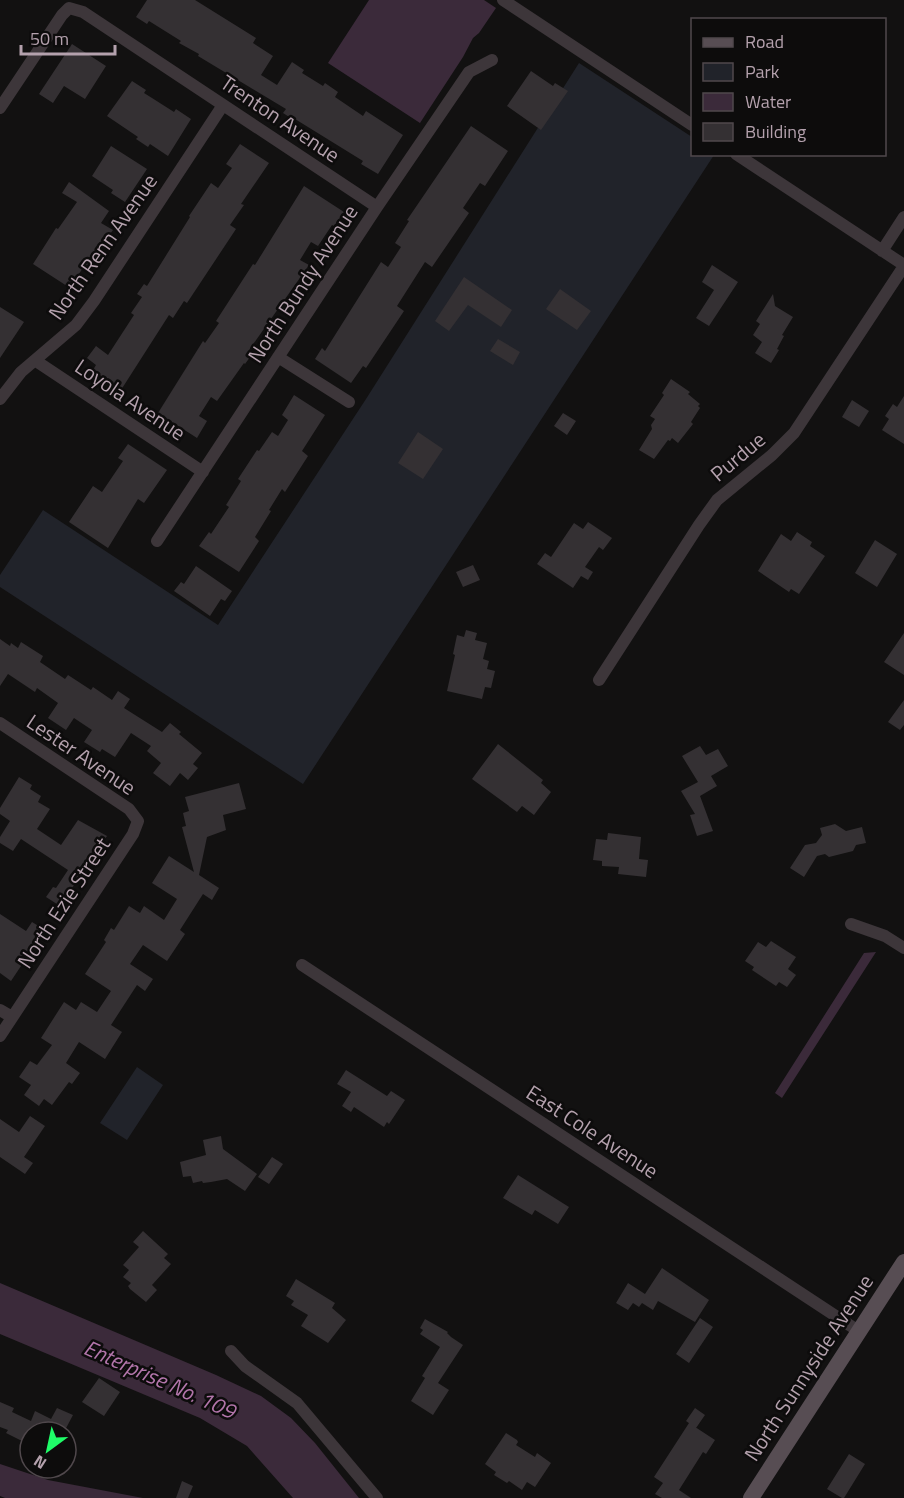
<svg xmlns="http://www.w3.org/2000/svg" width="904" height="1498" font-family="'Titillium Web',sans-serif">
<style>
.green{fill:#21232a}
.water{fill:#3b2a3a}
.building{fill:#343033}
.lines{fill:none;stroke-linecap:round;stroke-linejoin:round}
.minor{stroke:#3d363a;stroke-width:12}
.major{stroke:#574d53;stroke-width:16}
.labels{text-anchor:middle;stroke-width:5;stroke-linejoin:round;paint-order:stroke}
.street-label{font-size:21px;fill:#b4a1ad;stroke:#0d0c0c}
.water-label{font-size:22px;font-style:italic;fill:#b275aa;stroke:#0d0c0c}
</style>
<rect width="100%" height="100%" fill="#121111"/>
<path class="green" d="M579 63 692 137V154L714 155 303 784 0 587V575L43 510 218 625 366 399Z
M137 1067 163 1085 127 1140 100 1123Z"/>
<path class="water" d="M369 0H484L496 8 479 33 473 38 463 57 420 123 328 63Z
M876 952 782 1098 775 1093 864 953Z
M0 1283 216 1375 261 1396 291 1418 315 1443 359 1498H293L247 1446 200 1418 0 1334Z
M0 1464 48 1480 143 1498H5L0 1496Z"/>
<path class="building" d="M147 0H195L256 38 253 43 273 56 261 75 277 85 292 62 304 70 302 73 323 86 325 83 338 92 335 97 363 116 366 111 403 135 378 174 361 164 363 161 295 119 294 120 283 113 286 109 198 56 199 54 179 43 181 41 149 21 147 24 136 17Z
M72 44 106 66 85 99 64 86 53 103 39 94Z
M531 71 553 86 555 83 568 91 541 130 507 106Z
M132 81 146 90 144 93 152 98 174 112 176 109 191 119 168 156 150 144 148 147 136 139 138 137 107 116Z
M471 126 508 151 485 186 480 183 463 208 469 213 432 267 425 262 397 306 404 311 366 368 363 366 351 383 315 359 322 348 325 351 381 262 388 267 401 247 395 243 409 221 407 220Z
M240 144 269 163 241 204 244 205 230 225 236 229 187 303 184 301 173 318 169 315 121 390 93 370 96 365 87 358 96 346 108 355 134 315 131 313 142 297 137 294 144 284 147 286 190 217 189 216 211 183 218 188 232 168 226 164Z
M111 146 147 169 125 202 111 193 113 190 92 176Z
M69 182 109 211 101 223 113 230 103 244 102 243 86 267 84 266 70 288 33 264 56 228 58 229 77 202 62 193Z
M304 186 344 212 334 226 332 225 318 246 311 242 300 260 309 265 249 350 253 353 245 364 244 363 217 401 211 397 199 416 207 421 197 438 158 413 203 341 205 343 219 323 216 321 253 264 255 265Z
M712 265 738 282 709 326 696 318 714 290 702 282Z
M464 277 512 310 501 327 468 305 449 331 435 321Z
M560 289 591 311 577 330 546 309Z
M773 294 775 306 793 317 782 335 784 336 777 349 779 350 771 363 755 353 762 342 753 335 760 324 756 321Z
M0 307 24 322 0 358Z
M498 339 520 352 513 365 490 351Z
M671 379 690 392 688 394 700 404 698 406 700 408 691 422 693 424 678 443 672 438 670 441 668 440 654 459 639 450 652 429 651 425 655 419 650 416 664 395 662 393Z
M294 395 325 415 302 451 308 456 285 492 282 489 269 510 271 511 255 537 259 541 239 572 199 546 209 532 211 534 229 507 226 505 241 481 238 479 257 450 259 451 272 432 278 436 288 420 282 415Z
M904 396V444L882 430 889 419 885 416 893 404 897 407Z
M852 400 869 411 859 427 842 417Z
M563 413 576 421 567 435 554 426Z
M418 432 443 449 423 479 398 463Z
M128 444 167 470 144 503 138 499 108 548 69 522 93 486 102 492 123 461 118 458Z
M588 522 612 538 603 550 599 547 585 567 593 572 588 580 581 576 573 588 537 564 545 553 551 557 574 523 583 529Z
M797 532 812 542 810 546 825 556 799 594 791 589 789 592 758 571 781 534 791 541Z
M875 540 897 554 877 587 855 573Z
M473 565 480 580 463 587 456 572Z
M196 566 232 591 225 601 221 599 210 616 174 591 181 582 184 584Z
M466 630 477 633 475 640 487 643 483 659 489 661 487 669 495 671 491 688 485 687 482 699 447 691 455 655 453 654 457 635 464 637Z
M904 633V675L884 662Z
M0 639 10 646 11 643 18 648 21 642 43 656 40 662 65 679 68 675 91 690 93 687 112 700 118 691 130 699 124 708 162 732 170 723 181 732 179 734 202 753 193 764 198 768 188 780 180 773 170 786 153 773 161 763 147 751 151 746 131 733 115 757 102 749 100 752 84 742 92 730 74 718 66 730 48 718 58 703 37 688 35 692 8 674 0 686Z
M904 700V725L900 730 888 722Z
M498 744 543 780 541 783 551 792 534 815 522 806 517 812 472 779Z
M700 746 706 755 718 749 728 766 711 776 717 786 700 796 713 831 697 836 690 815 695 814 681 791 698 782 682 756Z
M19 777 32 785 30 789 41 796 38 802 50 809 37 829 61 845 78 820 107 836 60 906 46 897 53 887 56 888 68 870 21 839 13 851 0 843V837L10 821 0 814V808Z
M239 783 246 809 223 815 226 830 207 837 199 875 219 888 212 900 203 894 180 930 185 934 167 961 143 945 130 964 153 979 145 991 137 985 111 1025 122 1032 105 1059 79 1042 66 1063 80 1073 72 1084 69 1082 52 1105 44 1099 39 1106 24 1095 31 1085 19 1077 30 1061 37 1065 52 1045 41 1038 64 1002 76 1010 81 1002 97 1012 111 991 85 974 106 942 104 940 111 928 114 930 129 906 140 913 144 906 164 920 177 899 152 883 169 856 194 872 182 827 186 826 183 813 189 811 185 797Z
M835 824 846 831 862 827 866 843 856 845 853 851 829 857 825 854 817 856 804 877 790 868 805 845 816 843 822 835 820 828Z
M608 833 641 837 639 859 648 860 646 877 618 874 619 867 602 866V861L593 860 596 839 607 840Z
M0 914 26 931 32 922 45 930 11 981 0 973Z
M771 941 796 957 788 969 796 975 787 987 779 982 776 986 752 970 754 967 745 961 758 942 766 947Z
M346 1070 387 1096 391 1091 405 1100 389 1124 387 1122 384 1127 354 1107 351 1112 342 1106 351 1092 337 1084Z
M30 1116 45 1126 24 1157 33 1163 25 1174 0 1157V1119L19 1132Z
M221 1136 223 1149 257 1174 245 1191 227 1179 211 1182 203 1183 202 1181 193 1183 191 1176 183 1177 180 1162 206 1155 203 1140Z
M272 1157 283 1164 269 1184 258 1177Z
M518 1175 569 1207 558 1224 535 1210 532 1215 503 1198Z
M143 1231 168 1254 164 1258 171 1264 152 1285 157 1290 146 1302 130 1289 128 1286 131 1283 123 1277 129 1270 123 1265 139 1247 133 1242Z
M662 1268 709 1300 695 1322 658 1301 653 1310 642 1303 639 1307 633 1303 628 1310 616 1303 628 1283 645 1294Z
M296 1279 335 1303 332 1308 346 1320 328 1343 301 1326 308 1315 291 1305 294 1301 286 1296Z
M700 1318 713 1327 689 1363 676 1354Z
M425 1319 448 1332 447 1333 451 1337 463 1345 438 1383 449 1390 433 1415 411 1401 425 1378 422 1376 440 1347 420 1334 423 1330 420 1328Z
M99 1378 120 1392 104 1416 82 1402Z
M0 1402 14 1408 12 1412 31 1421 35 1411 51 1419 57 1408 73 1415 64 1432H30V1445L6 1433 8 1430 0 1427Z
M695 1408 705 1415 696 1428 686 1421Z
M689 1423 715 1440 706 1454 703 1452 679 1490 691 1498H662L655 1494 663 1483 654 1477Z
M506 1433 517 1440 518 1442 516 1445 535 1457 537 1453 551 1463 535 1487 527 1482 522 1490 509 1481 507 1483 494 1475 496 1472 485 1464Z
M849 1454 865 1464 844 1498H842L827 1489Z
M182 1481 193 1486 188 1498H176Z"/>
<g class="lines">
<path class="minor" d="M503 0 692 125
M0 108 62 15 69 8 83 12 377 207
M736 154 904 265
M882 251 904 217
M278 357 349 402
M36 361 203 472
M0 399 21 372 76 325 94 301 223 105
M157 541 377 207 469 72 492 60
M599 680 699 525 717 500 772 455 794 433 904 266
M0 723 129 809 138 821 133 834 0 1036
M851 924 885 936 904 948
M302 965 860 1332
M0 1010 12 1017
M231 1351 245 1366 297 1403 377 1498"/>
<path class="major" d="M751 1498 904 1262"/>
</g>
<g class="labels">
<g class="street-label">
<text transform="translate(280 119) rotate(34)" y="7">Trenton Avenue</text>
<text transform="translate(103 247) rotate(-55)" y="7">North Renn Avenue</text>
<text transform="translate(303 284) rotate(-57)" y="7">North Bundy Avenue</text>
<text transform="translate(130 400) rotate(34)" y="7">Loyola Avenue</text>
<text transform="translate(738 457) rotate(-40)" y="7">Purdue</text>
<text transform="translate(81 755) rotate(34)" y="7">Lester Avenue</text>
<text transform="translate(64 903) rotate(-57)" y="7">North Ezie Street</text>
<text transform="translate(592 1132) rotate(33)" y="7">East Cole Avenue</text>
<text transform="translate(809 1368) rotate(-57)" y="7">North Sunnyside Avenue</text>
</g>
<g class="water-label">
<text transform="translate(160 1379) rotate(24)" y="8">Enterprise No. 109</text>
</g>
</g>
<rect x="691" y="18" width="195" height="138" fill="#0d0c0c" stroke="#50484c" stroke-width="1.5"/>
<rect x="703" y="38" width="30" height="9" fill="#574d53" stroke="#50484c" stroke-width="1.5"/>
<text x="745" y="48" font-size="18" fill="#b4a1ad">Road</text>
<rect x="703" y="63" width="30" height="18" fill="#21232a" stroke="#50484c" stroke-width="1.5"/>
<text x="745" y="78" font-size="18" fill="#b4a1ad">Park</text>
<rect x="703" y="93" width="30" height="18" fill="#3b2a3a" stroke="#50484c" stroke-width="1.5"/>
<text x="745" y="108" font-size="18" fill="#b4a1ad">Water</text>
<rect x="703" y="123" width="30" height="18" fill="#343033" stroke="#50484c" stroke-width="1.5"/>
<text x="745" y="138" font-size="18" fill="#b4a1ad">Building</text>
<g transform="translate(48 1450) rotate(213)"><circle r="28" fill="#0d0c0c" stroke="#50484c" stroke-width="1.5"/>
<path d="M0-4.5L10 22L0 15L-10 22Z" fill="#1ffc68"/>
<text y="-9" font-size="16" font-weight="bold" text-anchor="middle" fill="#b4a1ad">N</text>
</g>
<path d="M21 45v9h94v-9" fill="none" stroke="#b4a1ad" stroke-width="3"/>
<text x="30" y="45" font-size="18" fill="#b4a1ad" stroke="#0d0c0c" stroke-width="4.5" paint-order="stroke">50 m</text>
</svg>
